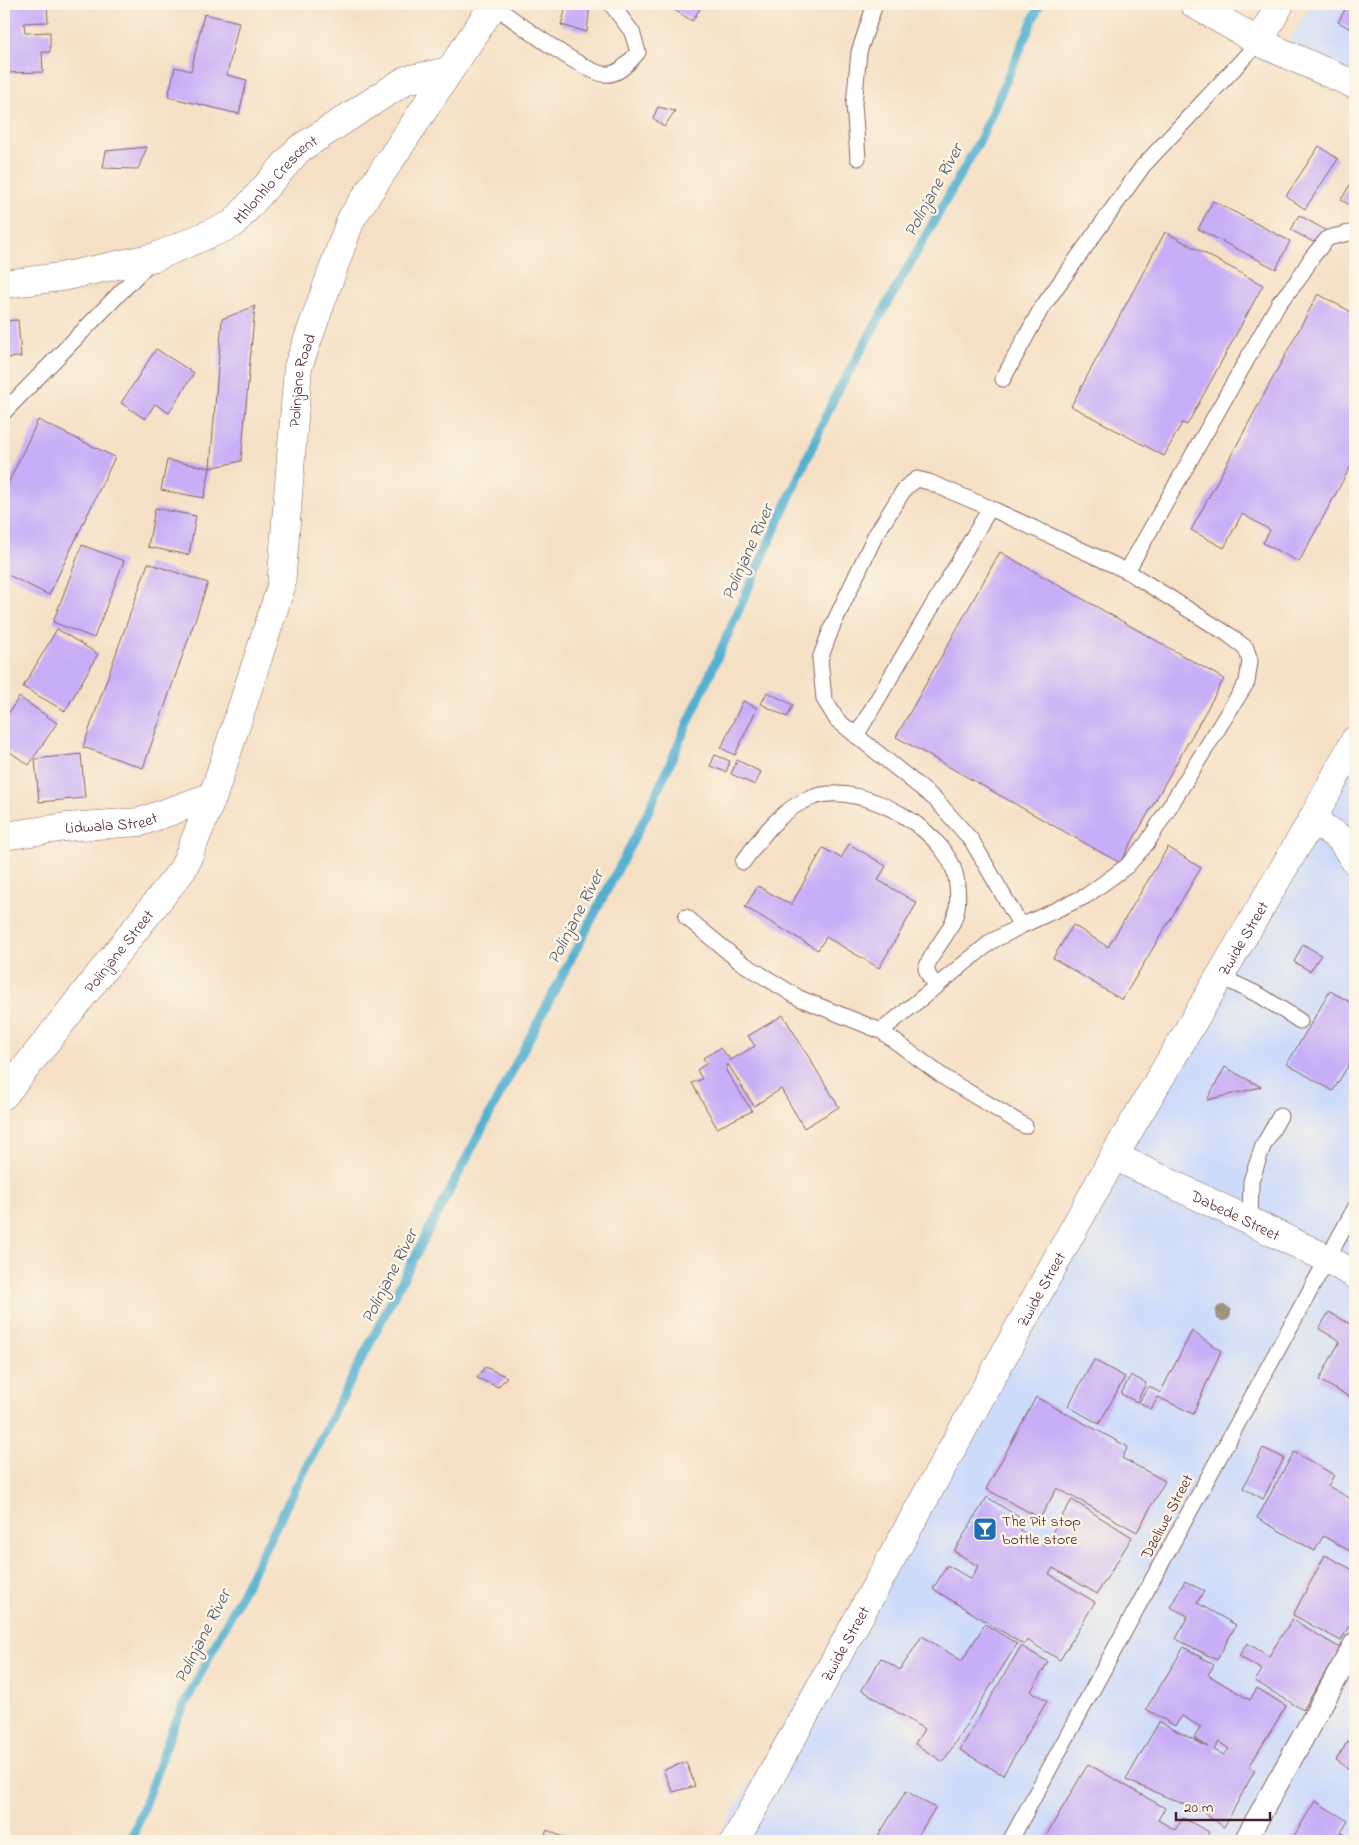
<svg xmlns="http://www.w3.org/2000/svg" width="1359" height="1845" font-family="'Indie Flower',sans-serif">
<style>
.built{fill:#cddbfa}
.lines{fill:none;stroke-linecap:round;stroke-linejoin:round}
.stream{stroke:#53b0d1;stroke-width:9}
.building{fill:#c8adf7;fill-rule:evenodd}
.service-casing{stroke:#866361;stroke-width:17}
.pedestrian-casing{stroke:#866361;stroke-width:24}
.minor-casing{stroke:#866361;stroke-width:29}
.tertiary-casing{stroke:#866361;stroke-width:29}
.service{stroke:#fff;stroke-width:15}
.pedestrian{stroke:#fff;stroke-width:22}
.minor{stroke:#fff;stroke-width:28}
.tertiary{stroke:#fff;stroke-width:28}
.tree{fill:#9f9280}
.labels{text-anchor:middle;stroke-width:5;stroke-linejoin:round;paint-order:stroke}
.street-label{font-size:16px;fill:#4a1f2b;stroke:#fcf5e5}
.poi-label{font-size:16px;fill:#4a1f2b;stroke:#fcf5e5;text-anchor:start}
.water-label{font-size:18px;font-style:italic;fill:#4e596d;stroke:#fcf5e5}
</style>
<rect width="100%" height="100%" fill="#fcf5e5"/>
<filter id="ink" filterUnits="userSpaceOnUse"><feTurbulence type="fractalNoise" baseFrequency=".02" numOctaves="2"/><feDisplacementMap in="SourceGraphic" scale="10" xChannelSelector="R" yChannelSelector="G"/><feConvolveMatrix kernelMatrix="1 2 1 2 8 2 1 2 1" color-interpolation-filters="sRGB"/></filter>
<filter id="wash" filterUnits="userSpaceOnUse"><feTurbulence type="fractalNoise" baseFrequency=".0096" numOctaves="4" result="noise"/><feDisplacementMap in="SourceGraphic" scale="20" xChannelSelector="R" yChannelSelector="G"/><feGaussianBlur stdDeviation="1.12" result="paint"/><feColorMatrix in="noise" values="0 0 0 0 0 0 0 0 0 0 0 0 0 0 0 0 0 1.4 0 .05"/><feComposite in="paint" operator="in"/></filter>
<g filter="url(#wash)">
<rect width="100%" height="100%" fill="#f5e0c5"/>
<path class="built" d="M1311 4H1355V79L1287 46Z
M1355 740V1841H716L1114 1156Z"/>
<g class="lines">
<path class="stream" d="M131 1841 173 1727 390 1304 648 812 834 398 980 140 1040 4"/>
</g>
<g id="blocks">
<path class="building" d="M4 4H47L48 22 24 23 25 33 50 32V52H42L43 72 4 73Z
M567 4H590L587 32 561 25Z
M665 4H703L692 21Z
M1348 4H1355V31L1338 22Z
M204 14 239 22 227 75 247 80 239 114 168 97 175 67 191 71Z
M658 107 675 111 664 127 653 118Z
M1319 146 1338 159 1305 209 1286 196Z
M147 147 138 169 103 168 106 151Z
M1355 176V208L1341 200Z
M1213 201 1290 241 1276 269 1198 229Z
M1299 215 1327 231 1319 245 1291 230Z
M1165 232 1263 285 1187 425 1182 423 1164 456 1071 406Z
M1318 294 1355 314V458L1299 562 1263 543 1270 530 1242 514 1224 548 1191 530Z
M255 306 241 461 210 468 204 498 161 490 167 460 210 468 222 319Z
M18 320 21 357 4 358V321Z
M156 349 194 373 169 413 155 404 145 419 121 403Z
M38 420 115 457 49 595 4 573V492Z
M155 508 196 516 189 555 148 547Z
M82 545 124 561 94 638 53 622Z
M1000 552 1224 679 1120 863 896 737Z
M148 563 208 583 143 768 83 747Z
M57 629 98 654 65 711 23 687Z
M767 692 793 705 787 717 761 704Z
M19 697 57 723 29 765 4 748V720Z
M743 701 757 708 735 755 721 748Z
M81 754 85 798 39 802 35 759Z
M715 755 730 761 726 772 710 766Z
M737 760 761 772 755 785 731 774Z
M849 844 886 866 878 880 917 903 879 968 826 937 818 950 745 907 758 886 791 905 823 848 841 858Z
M1168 847 1201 868 1122 1000 1053 958 1073 925 1108 947Z
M1303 944 1321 955 1310 971 1294 962Z
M1330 991 1355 1005V1054L1333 1091 1287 1064Z
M783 1015 839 1107 804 1128 781 1089 754 1106 728 1064 726 1071 752 1111 717 1128 692 1083 702 1079 697 1070 707 1063 703 1058 720 1048 730 1059 729 1061 755 1046 748 1036Z
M1225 1067 1261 1087 1207 1100Z
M1329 1312 1355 1327V1400L1319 1380 1340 1341 1319 1329Z
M1192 1331 1221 1351 1193 1414 1158 1397 1151 1409 1139 1402 1149 1386 1160 1393Z
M1094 1360 1125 1377 1099 1424 1068 1406Z
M485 1367 507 1377 498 1387 477 1378Z
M1131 1375 1146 1383 1137 1402 1121 1394Z
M1036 1397 1128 1447 1122 1458 1165 1481 1137 1532 1057 1488 1040 1518 986 1489Z
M1263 1448 1284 1458 1263 1499 1243 1488Z
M1294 1452 1334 1475 1328 1486 1355 1501V1554L1323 1536 1315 1551 1257 1518Z
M987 1497 1025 1521 1020 1530 1044 1545 1072 1500 1132 1537 1097 1594 1053 1568 1049 1574 1095 1602 1060 1660 1027 1640 1024 1645 933 1589 947 1565 971 1579 978 1566 954 1551Z
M1325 1555 1355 1571V1614L1341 1641 1293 1615Z
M1185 1581 1204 1591 1197 1603 1236 1625 1217 1660 1176 1639 1188 1616 1170 1607Z
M1292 1619 1340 1648 1303 1710 1255 1681 1262 1670 1239 1656 1247 1643 1269 1656Z
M985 1624 1017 1644 943 1762 915 1744 924 1729 862 1690 881 1658 900 1670 922 1636 962 1661Z
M1021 1646 1048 1662 1031 1691 1047 1701 1003 1775 960 1750Z
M1184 1647 1214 1665 1208 1675 1250 1700 1257 1688 1286 1706 1249 1767 1255 1770 1224 1827 1202 1812 1126 1780 1159 1722 1208 1747 1194 1738 1201 1727 1182 1716 1175 1726 1146 1709ZM1219 1742 1229 1749 1224 1755 1214 1750Z
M1348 1741 1355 1745V1773L1336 1760Z
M686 1762 695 1786 673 1792 663 1770Z
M1088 1764 1165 1808 1158 1820 1175 1830 1183 1818 1209 1832 1204 1841H1043Z
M906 1791 935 1808 915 1841H875Z
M1315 1801 1348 1821 1341 1832 1355 1841H1291Z
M547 1830 572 1841H542Z"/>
</g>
</g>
<g filter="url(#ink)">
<use href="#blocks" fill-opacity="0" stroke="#866361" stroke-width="1"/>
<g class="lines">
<g class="service-casing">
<path id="service" d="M493 5C514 20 583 72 604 74 619 76 629 62 638 52L632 32 611 4
M858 158 854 104 859 52 875 4
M1003 379 1041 309 1143 166 1259 42
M4 412 152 260
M1127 571 1279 303 1298 280 1312 257 1328 238 1349 233 1355 234
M856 736 990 508
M743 862C762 836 782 807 814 797 863 780 956 834 957 886 958 895 958 908 955 916 949 936 932 949 926 969L930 978 937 986
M686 917 739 961 799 998 881 1031
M1021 926 1086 896 1127 866 1147 843 1247 682 1250 661 1246 648 1229 635 1127 571 990 508 929 482 917 479 905 488 875 536 832 627 820 659 824 699 837 720 936 800 972 841 1021 926 992 941 881 1031 945 1078 1025 1126
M1219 976 1261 996 1300 1021
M1250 1222 1251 1181 1263 1146 1280 1116
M1010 1841 1355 1208"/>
</g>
<g class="pedestrian-casing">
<path id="pedestrian" d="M1245 1841 1355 1644"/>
</g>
<g class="minor-casing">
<g id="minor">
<path d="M1259 42 1280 4"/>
<path id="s1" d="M4 284 61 277 155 257 233 224 299 149 406 80 449 71"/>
<path d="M1312 820 1340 838 1355 861"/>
<path id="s2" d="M4 1095 183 869 213 796"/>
</g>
</g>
<g class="tertiary-casing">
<g id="tertiary">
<path d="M1194 4 1259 42 1355 85"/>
<path id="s3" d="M4 836 66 827 140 822 213 796 281 587 298 367 351 219 494 4"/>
<path id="s4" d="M1114 1156 1326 1258 1355 1275"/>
<path id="s5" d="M735 1841 1114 1156 1312 820 1355 740"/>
</g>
</g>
<use href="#service" class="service"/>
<use href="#pedestrian" class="pedestrian"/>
<use href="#minor" class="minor"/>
<use href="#tertiary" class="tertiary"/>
</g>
<circle class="tree" cx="1223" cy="1313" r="8"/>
</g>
<defs>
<g id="bar-square" transform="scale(1.25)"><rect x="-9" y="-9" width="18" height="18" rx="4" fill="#1f6fb2" stroke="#fcf5e5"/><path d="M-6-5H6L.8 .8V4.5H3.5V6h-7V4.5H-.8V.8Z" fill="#fff"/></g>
</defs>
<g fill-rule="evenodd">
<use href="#bar-square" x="985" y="1529"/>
</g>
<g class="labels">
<g class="street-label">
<text dy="6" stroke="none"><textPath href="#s1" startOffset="300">Mhlonhlo Crescent</textPath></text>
<text dy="6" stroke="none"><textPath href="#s3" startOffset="642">Polinjane Road</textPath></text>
<text dy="6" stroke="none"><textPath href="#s3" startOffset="108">Lidwala Street</textPath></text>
<text dy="6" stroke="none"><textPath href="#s5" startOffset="1036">Zwide Street</textPath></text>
<text dy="6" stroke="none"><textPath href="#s2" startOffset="184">Polinjane Street</textPath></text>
<text dy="6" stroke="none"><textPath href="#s4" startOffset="135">Dabede Street</textPath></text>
<text dy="6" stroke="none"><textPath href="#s5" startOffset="631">Zwide Street</textPath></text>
<text transform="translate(1166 1516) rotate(-62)" y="6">Dzeliwe Street</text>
<text dy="6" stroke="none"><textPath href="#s5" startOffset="226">Zwide Street</textPath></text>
</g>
<g class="poi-label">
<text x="1002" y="1526">The Pit stop<tspan x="1002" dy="18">bottle store</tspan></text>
</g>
<g class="water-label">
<text transform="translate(933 190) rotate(-61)" y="6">Polinjane River</text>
<text transform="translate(747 552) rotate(-66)" y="6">Polinjane River</text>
<text transform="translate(575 917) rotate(-63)" y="6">Polinjane River</text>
<text transform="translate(389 1276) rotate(-63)" y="6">Polinjane River</text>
<text transform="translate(202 1636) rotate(-63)" y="6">Polinjane River</text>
</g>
</g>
<rect width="1359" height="1845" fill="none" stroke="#fcf5e5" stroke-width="20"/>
<path d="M1176 1812v8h94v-8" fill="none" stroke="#4a1f2b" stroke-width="2.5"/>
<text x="1184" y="1812" font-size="15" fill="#4a1f2b" stroke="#fcf5e5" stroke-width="4" paint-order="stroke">20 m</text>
</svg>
